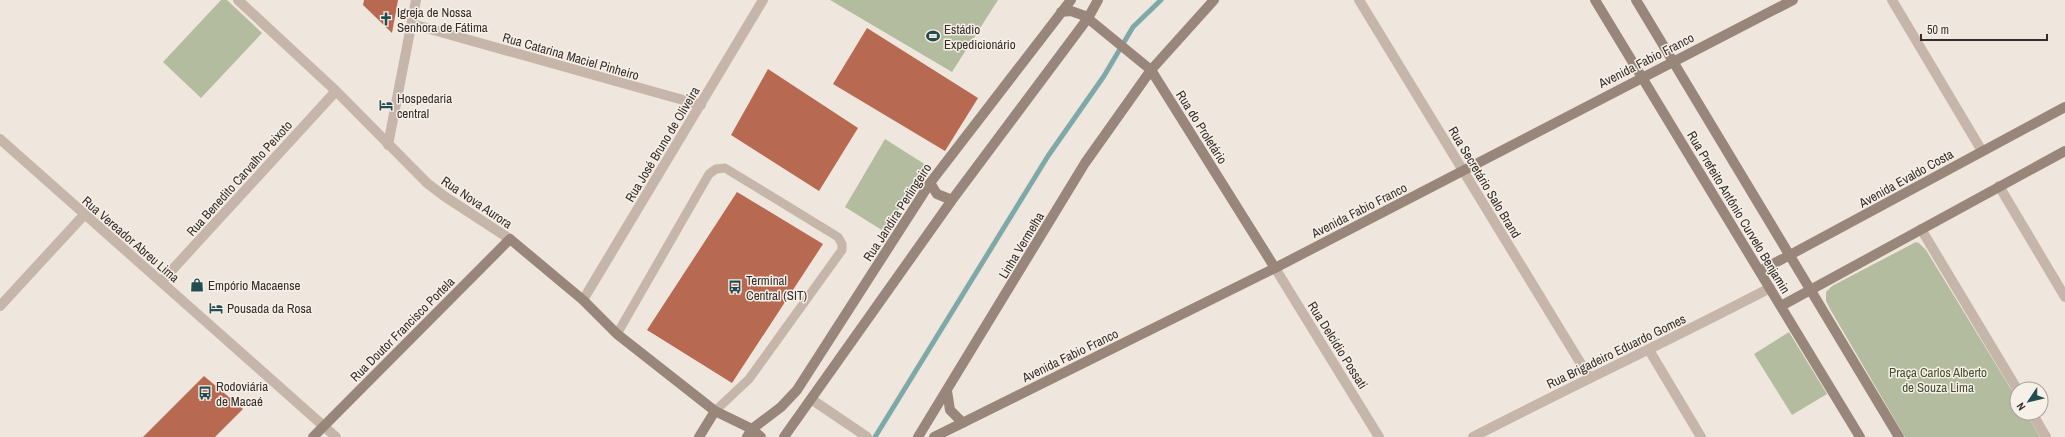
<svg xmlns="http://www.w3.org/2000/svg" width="2065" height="437" font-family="'Archivo Narrow',sans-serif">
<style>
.green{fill:#b3bc9e}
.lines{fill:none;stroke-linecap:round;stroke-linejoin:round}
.stream{stroke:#7fa8a9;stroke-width:5}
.building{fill:#b86951}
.lane{stroke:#c6b6aa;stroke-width:9}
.street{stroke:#c6b6aa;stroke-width:10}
.secondary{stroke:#99867b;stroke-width:10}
.labels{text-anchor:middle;stroke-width:3;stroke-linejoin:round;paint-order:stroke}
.poi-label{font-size:13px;fill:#342c29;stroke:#f7f0e8;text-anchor:start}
.street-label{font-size:13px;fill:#342c29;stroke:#f7f0e8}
.park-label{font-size:13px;fill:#444f2f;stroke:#f7f0e8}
</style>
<rect width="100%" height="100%" fill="#efe6dd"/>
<path class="green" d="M221 0H227L262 33 201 98 163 62Z
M830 0H998L952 72Z
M885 139 926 165 885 232 845 207Z
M1916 242 1919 243 1926 250 2017 399V413H2026L2040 437H1905L1830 309 1826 301V292L1832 286Z
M1789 332 1827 394 1792 415 1754 354Z"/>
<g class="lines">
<path class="stream" d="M875 437 1048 156 1104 76 1133 27 1161 0"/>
</g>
<path class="building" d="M364 0H398L392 33 363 5Z
M867 28 978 98 945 151 833 84Z
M768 69 858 128 819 191 731 135Z
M737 192 823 244 732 383 647 330Z
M204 376 243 409 215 437H143Z"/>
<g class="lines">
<path class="lane" d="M617 334 709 174 716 169 725 168 838 237 842 244V250L749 379 715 411"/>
<path class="street" d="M238 0 336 91 427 183 444 196 510 239
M1359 0 1589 377
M1892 0 1982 151
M412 24 701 105
M0 139 336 437
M388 145 416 0
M1999 186 2065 297
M1921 229 2017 389
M1275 268 1379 437
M161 282 336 91
M583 300 763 0
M0 306 84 215
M1649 350 1701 437
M811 399 867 437
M2032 413 2046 437
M1473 437C1572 386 1672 339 1770 288"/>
<path class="secondary" d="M1595 0 1860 437
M1636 0 1899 437
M1061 12 1071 11 1085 16 1151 70 1275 268
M930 183 937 194 952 200
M1760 271 2065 107
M1781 306 2065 151
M947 391 950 410 963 423
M313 437 510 239 583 300 617 334 715 411 752 429 761 437
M699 437 715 411
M747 437 752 429 781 407 797 390 930 183 1071 0
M784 437 952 200 1088 18 1098 0
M918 437 1085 163 1151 70 1214 0
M934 437 1275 268 1793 0"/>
</g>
<defs>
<g id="church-bare" transform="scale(1.08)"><path d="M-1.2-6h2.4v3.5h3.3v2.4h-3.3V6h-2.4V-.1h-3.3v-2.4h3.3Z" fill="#234e51" stroke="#f7f0e8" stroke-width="2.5" paint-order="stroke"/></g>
<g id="stadium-bare" transform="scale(1.08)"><path d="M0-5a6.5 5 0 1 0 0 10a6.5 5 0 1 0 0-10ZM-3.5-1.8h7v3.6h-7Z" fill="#234e51" stroke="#f7f0e8" stroke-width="2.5" paint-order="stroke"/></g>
<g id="hotel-bare" transform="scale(1.08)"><path d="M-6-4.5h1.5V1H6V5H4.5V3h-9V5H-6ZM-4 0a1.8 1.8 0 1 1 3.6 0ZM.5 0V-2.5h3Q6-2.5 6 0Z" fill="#234e51" stroke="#f7f0e8" stroke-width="2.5" paint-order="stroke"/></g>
<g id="shop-bare" transform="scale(1.08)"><path d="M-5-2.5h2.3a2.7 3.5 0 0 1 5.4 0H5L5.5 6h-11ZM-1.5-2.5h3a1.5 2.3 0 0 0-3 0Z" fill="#234e51" stroke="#f7f0e8" stroke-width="2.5" paint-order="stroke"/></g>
<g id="bus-bare" transform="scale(1.08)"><path d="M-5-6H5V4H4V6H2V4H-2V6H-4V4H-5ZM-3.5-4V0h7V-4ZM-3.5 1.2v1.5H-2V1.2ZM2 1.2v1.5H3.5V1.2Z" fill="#234e51" stroke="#f7f0e8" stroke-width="2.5" paint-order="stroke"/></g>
</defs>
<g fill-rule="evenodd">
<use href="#church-bare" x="386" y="19"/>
<use href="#stadium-bare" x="933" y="36"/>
<use href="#hotel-bare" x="386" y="105"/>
<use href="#shop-bare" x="197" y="285"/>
<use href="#bus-bare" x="735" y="287"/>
<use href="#hotel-bare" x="216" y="308"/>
<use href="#bus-bare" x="205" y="393"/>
</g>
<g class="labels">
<g class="poi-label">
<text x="397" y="17">Igreja de Nossa<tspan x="397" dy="15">Senhora de Fátima</tspan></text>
<text x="944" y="34">Estádio<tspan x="944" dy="15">Expedicionário</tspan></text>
<text x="397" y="103">Hospedaria<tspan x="397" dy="15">central</tspan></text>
<text x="746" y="285">Terminal<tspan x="746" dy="15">Central (SIT)</tspan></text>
<text x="208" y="290">Empório Macaense</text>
<text x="227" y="313">Pousada da Rosa</text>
<text x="216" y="391">Rodoviária<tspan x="216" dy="15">de Macaé</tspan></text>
</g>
<g class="street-label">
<text transform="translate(571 56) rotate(16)" y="5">Rua Catarina Maciel Pinheiro</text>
<text transform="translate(1646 60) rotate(-27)" y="5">Avenida Fabio Franco</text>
<text transform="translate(1202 127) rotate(58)" y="5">Rua do Proletário</text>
<text transform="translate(662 144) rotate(-59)" y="5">Rua José Bruno de Oliveira</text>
<text transform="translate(239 178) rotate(-48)" y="5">Rua Benedito Carvalho Peixoto</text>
<text transform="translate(1906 178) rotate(-29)" y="5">Avenida Evaldo Costa</text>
<text transform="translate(1485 182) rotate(59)" y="5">Rua Secretário Salo Brand</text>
<text transform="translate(477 202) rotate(34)" y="5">Rua Nova Aurora</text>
<text transform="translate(1359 210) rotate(-27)" y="5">Avenida Fabio Franco</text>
<text transform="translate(897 212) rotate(-57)" y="5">Rua Jandira Perlingeiro</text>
<text transform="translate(1739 212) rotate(59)" y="5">Rua Prefeito Antônio Curvelo Benjamin</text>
<text transform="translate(131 239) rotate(41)" y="5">Rua Vereador Abreu Lima</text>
<text transform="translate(1021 245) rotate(-59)" y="5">Linha Vermelha</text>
<text transform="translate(402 329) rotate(-45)" y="5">Rua Doutor Francisco Portela</text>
<text transform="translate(1338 345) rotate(58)" y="5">Rua Delcídio Possati</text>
<text transform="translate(1616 351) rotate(-26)" y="5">Rua Brigadeiro Eduardo Gomes</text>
<text transform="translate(1070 355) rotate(-26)" y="5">Avenida Fabio Franco</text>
</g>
<g class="park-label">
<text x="1938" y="377">Praça Carlos Alberto<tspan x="1938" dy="15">de Souza Lima</tspan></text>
</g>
</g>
<g transform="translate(2029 401) rotate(235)"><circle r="19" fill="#f7f0e8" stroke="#a9a29c"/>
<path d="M0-3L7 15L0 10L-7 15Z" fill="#234e51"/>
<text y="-6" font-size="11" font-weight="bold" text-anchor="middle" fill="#342c29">N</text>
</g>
<path d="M1921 34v6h126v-6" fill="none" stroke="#342c29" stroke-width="2"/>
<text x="1927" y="34" font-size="12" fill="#342c29" stroke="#f7f0e8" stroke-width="3" paint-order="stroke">50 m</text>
</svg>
